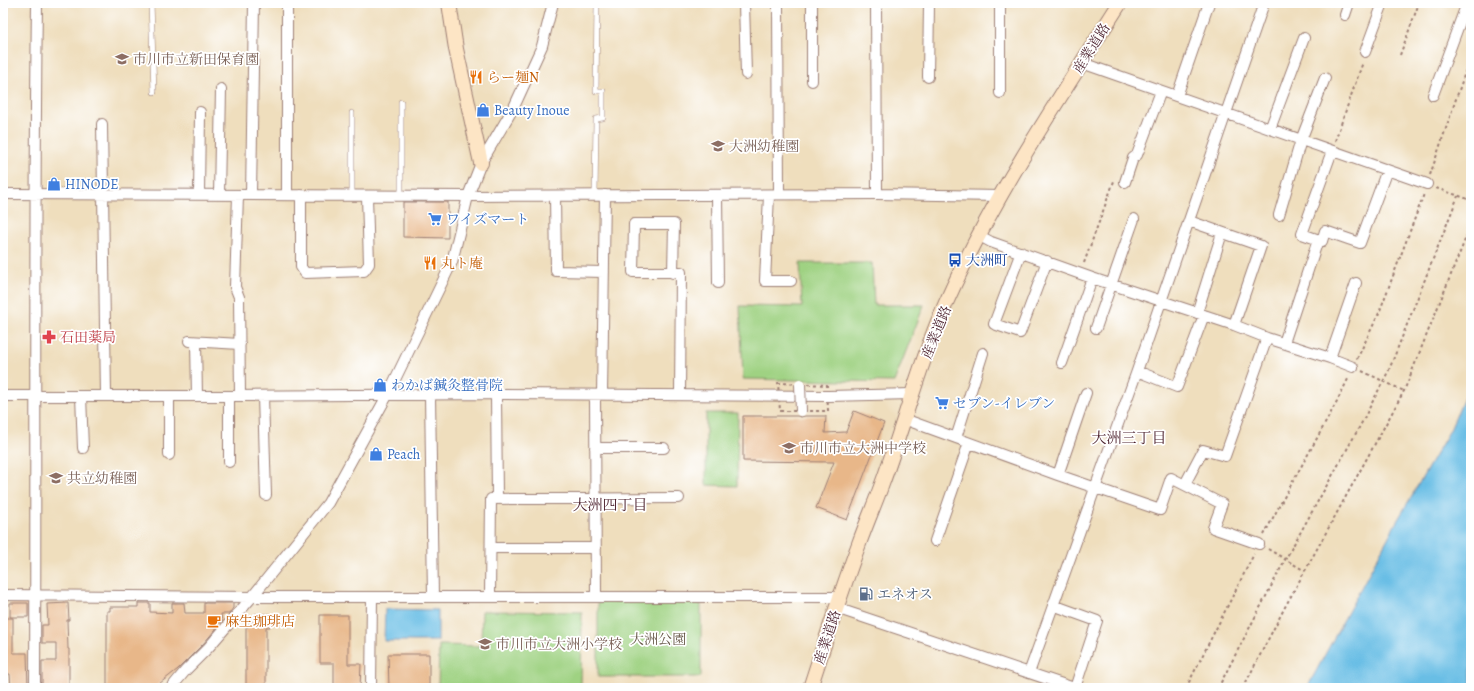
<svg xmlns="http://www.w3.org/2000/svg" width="1474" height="691" font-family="Alegreya,'Noto Serif JP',serif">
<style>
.green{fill:#9fd282;stroke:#747856}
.water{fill:#69bee5;stroke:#5a6e88}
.building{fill:#e8b789}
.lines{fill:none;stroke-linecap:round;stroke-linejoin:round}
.lane-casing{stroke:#9c7e74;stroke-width:6}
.street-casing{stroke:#9c7e74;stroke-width:12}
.secondary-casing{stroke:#9c7e74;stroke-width:16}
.path{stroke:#9c7e74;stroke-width:2;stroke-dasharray:3 3;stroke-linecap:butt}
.lane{stroke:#fff;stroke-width:5}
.street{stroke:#fff;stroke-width:10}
.secondary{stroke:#fde5c5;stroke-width:14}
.street-bridge-casing{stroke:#9c7e74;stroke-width:12;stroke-linecap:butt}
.street-bridge{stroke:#fff;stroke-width:10}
.labels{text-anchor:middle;stroke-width:3.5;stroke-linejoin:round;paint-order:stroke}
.street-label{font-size:14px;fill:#4a1f2b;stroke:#fff}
.education-label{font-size:14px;fill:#785e54;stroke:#fff;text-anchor:start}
.food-label{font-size:14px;fill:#c56008;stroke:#fff;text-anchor:start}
.shop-label{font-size:14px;fill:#366cbe;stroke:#fff;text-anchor:start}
.transit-label{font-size:14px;fill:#164399;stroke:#fff;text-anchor:start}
.health-label{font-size:14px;fill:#be3a42;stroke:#fff;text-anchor:start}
.service-label{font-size:14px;fill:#4e5e75;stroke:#fff;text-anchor:start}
.park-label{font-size:14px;fill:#645545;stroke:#fff}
.neighbourhood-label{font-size:15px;fill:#4a1f2b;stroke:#fff}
</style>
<rect width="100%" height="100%" fill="#fff"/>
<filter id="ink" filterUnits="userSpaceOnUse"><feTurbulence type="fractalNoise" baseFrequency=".025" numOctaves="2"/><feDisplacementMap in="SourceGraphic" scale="8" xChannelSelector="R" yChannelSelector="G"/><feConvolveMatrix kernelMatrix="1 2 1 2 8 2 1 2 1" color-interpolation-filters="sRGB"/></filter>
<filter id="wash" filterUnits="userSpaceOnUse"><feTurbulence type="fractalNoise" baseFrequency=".012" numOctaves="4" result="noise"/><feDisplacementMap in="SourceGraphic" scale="16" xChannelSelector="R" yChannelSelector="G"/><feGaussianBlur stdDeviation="0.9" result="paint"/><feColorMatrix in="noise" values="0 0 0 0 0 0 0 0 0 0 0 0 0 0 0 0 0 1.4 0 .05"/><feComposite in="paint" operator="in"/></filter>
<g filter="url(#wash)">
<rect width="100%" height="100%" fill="#efdebd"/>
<path class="green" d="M800 263H872L874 305H924L894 382 743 379 740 306 802 307Z
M706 413H738L737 486 706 485Z
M598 601 701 603V677H598Z
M482 611 582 612 581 688H438L439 645 481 646Z"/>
<path class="water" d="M1471 382V688H1307L1396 523 1450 430Z
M385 609 438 610V641H384Z"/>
<g id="blocks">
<path class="building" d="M403 202H448V238L403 237Z
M854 411 884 423 847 520 816 508 834 462 743 461V416H797L801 417 805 416H826L825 433 846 432Z
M10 603H28V617H10Z
M68 603 69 620H67L68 649H69V688H42V661H56V643H42V625H48L47 604Z
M138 603H150V612L172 613V603H184L185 613H204V603H233V608L229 614H221L222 622 216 623V629L203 644 178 669 155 687 107 688V611H110V607H138Z
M255 614H270V627H266V688H246V627H248V623H251L253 619H255Z
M320 615H348V664H361L360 688H334V663H320Z
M3 618H13V653H27L28 688H11L10 674H3Z
M388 654H429V688H389Z"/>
</g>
</g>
<g filter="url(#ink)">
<use href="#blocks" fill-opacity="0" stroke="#9c7e74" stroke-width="1"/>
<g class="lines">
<g class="lane-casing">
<path id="lane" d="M151 3 154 92
M595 195 596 119 603 118V91H596L597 3
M352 196V113
M401 196V102"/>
</g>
<g class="street-casing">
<path id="street" d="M287 3V195
M744 3 746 74
M778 3 779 194
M876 3 877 194
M1345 15 1349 3
M1365 52 1383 3
M1082 63 1427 184
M928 77 929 3
M812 81V3
M1000 93V3
M1433 95 1467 3
M1177 96 1209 3
M102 124 106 396
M1270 129 1304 38
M1332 151 1302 234 1322 241 1325 231 1360 243 1387 170
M1125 182 1133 158 1137 155 1161 91
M3 194 468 196 877 194 1000 196
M199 195 200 112
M219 195 221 89
M238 195 235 287 239 297 240 396
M251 195 254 3
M301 195V267L305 273 364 271 369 264 367 196
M717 195 718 283
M769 195 765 281H791
M555 196 556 271 604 272
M1279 215 1301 140 1325 78
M1189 221 1261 246 1234 325
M980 236 991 242 1092 278 1234 325 1267 338 1330 358 1353 367
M1021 252 994 324 1020 333 1047 261
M673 273 674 224H634L633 272H681L680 395
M1197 313 1222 233
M1096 328 1134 219
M189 341 240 344
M196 342 197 396
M1284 343 1318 240
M1330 358 1356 283
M1062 363 1092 278
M1137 371 1177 387 1204 315
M496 394 497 499
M430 395 433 596
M595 395 596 596
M602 395 605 195
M3 396H229L496 394 828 396 912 394
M81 396 83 448
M169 396V455
M229 396V462
M263 396 266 495
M904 419 1058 475 1160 510 1171 478 1222 504 1213 528 1259 544
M956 438 983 353
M595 448H664
M1058 475 1086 393
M1185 484 1203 450 1225 456 1267 338
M935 541 969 443
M491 548H596
M3 595 252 597H840
M490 596 491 499 679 498
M1053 605 1097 621 1075 688
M836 608 1074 688
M1029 673 1137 371 1264 3
M35 688C36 460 34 231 37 3
M171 688 186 670 208 648 252 597 328 503 388 394 452 262 468 196 481 163 514 107 542 46 553 3
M371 688 372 597"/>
</g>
<g class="secondary-casing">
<path id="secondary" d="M449 3 456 49 481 163
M810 688C826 639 842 589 860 541 867 522 875 503 882 484 902 430 917 373 939 319 986 207 1055 105 1120 3"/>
</g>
<path class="path" d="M1400 55 1419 3
M1335 141 1363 62
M1430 175 1471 55
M1436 188 1471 200
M1084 263 1114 181
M1357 359 1379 313 1424 194
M1362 371 1404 391
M778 383 827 385 828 411H780Z
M1264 535C1291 482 1323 431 1349 377
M1268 549 1305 571
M1186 688 1254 554
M1218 688 1285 560 1360 426 1389 370 1458 196
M1243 688 1285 607 1404 391 1471 225"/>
<use href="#lane" class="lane"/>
<use href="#street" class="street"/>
<use href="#secondary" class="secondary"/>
<g class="street-bridge-casing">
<path id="street-bridge" d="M800 384 801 411"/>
</g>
<use href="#street-bridge" class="street-bridge"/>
</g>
</g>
<defs>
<g id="school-bare" transform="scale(1.08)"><path d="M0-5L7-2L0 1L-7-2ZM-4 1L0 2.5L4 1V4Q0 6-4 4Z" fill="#8d6e63" stroke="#fff" stroke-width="2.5" paint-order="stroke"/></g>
<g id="restaurant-bare" transform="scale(1.08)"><path d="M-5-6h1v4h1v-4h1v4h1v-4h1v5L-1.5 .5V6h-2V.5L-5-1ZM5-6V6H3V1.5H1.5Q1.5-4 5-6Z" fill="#e8710a" stroke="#fff" stroke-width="2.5" paint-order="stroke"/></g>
<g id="shop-bare" transform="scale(1.08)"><path d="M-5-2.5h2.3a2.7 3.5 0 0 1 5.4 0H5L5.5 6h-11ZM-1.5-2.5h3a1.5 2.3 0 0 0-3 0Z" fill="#3f7fe0" stroke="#fff" stroke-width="2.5" paint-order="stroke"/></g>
<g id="supermarket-bare" transform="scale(1.08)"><path d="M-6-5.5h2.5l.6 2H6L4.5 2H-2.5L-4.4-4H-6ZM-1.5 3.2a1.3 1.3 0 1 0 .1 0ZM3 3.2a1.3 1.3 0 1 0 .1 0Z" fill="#3f7fe0" stroke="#fff" stroke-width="2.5" paint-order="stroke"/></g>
<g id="bus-bare" transform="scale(1.08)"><path d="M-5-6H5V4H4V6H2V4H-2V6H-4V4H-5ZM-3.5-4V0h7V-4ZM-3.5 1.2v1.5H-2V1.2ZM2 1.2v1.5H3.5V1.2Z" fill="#1a4fb4" stroke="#fff" stroke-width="2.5" paint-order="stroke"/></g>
<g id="pharmacy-bare" transform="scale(1.08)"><path d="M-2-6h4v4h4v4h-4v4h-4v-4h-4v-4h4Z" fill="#e0444e" stroke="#fff" stroke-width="2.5" paint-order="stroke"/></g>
<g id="fuel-bare" transform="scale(1.08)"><path d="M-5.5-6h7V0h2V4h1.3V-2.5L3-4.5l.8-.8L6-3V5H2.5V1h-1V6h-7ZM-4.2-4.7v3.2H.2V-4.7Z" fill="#5c6f8a" stroke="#fff" stroke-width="2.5" paint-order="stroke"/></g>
<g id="cafe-bare" transform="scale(1.08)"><path d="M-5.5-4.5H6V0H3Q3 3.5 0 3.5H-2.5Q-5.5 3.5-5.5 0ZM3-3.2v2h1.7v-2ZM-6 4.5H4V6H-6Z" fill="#e8710a" stroke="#fff" stroke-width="2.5" paint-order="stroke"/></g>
</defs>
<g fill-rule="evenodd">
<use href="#school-bare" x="122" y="59"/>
<use href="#restaurant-bare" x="476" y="77"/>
<use href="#shop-bare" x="483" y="110"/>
<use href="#school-bare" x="718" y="146"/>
<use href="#shop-bare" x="54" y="184"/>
<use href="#supermarket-bare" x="435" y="219"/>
<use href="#bus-bare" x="955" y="260"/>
<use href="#restaurant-bare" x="430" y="263"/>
<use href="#pharmacy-bare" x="49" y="337"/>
<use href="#shop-bare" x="380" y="385"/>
<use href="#supermarket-bare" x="942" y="403"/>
<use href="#school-bare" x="789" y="448"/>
<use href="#shop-bare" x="376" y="454"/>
<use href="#school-bare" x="56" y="478"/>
<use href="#fuel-bare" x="866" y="594"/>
<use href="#cafe-bare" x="214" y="621"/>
<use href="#school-bare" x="485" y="644"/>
</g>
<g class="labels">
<g class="street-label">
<text transform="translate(1091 48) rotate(-58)" y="5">産業道路</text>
<text transform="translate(936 332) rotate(-68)" y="5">産業道路</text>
<text transform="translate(827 637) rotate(-72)" y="5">産業道路</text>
</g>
<g class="education-label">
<text x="133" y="64">市川市立新田保育園</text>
<text x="729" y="151">大洲幼稚園</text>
<text x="800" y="453">市川市立大洲中学校</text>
<text x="67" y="483">共立幼稚園</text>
<text x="496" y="649">市川市立大洲小学校</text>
</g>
<g class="food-label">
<text x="487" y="82">らー麺N</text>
<text x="441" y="268">丸ト庵</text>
<text x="225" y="626">麻生珈琲店</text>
</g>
<g class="shop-label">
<text x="494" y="115">Beauty Inoue</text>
<text x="65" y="189">HINODE</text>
<text x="446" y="224">ワイズマート</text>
<text x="391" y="390">わかば鍼灸整骨院</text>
<text x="953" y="408">セブン-イレブン</text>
<text x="387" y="459">Peach</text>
</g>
<g class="transit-label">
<text x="966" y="265">大洲町</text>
</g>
<g class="health-label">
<text x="60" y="342">石田薬局</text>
</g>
<g class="service-label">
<text x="877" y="599">エネオス</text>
</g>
<g class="park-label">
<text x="658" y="644">大洲公園</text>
</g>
<g class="neighbourhood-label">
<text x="1129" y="443">大洲三丁目</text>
<text x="610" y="510">大洲四丁目</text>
</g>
</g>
<rect width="1474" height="691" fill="none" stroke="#fff" stroke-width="16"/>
</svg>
